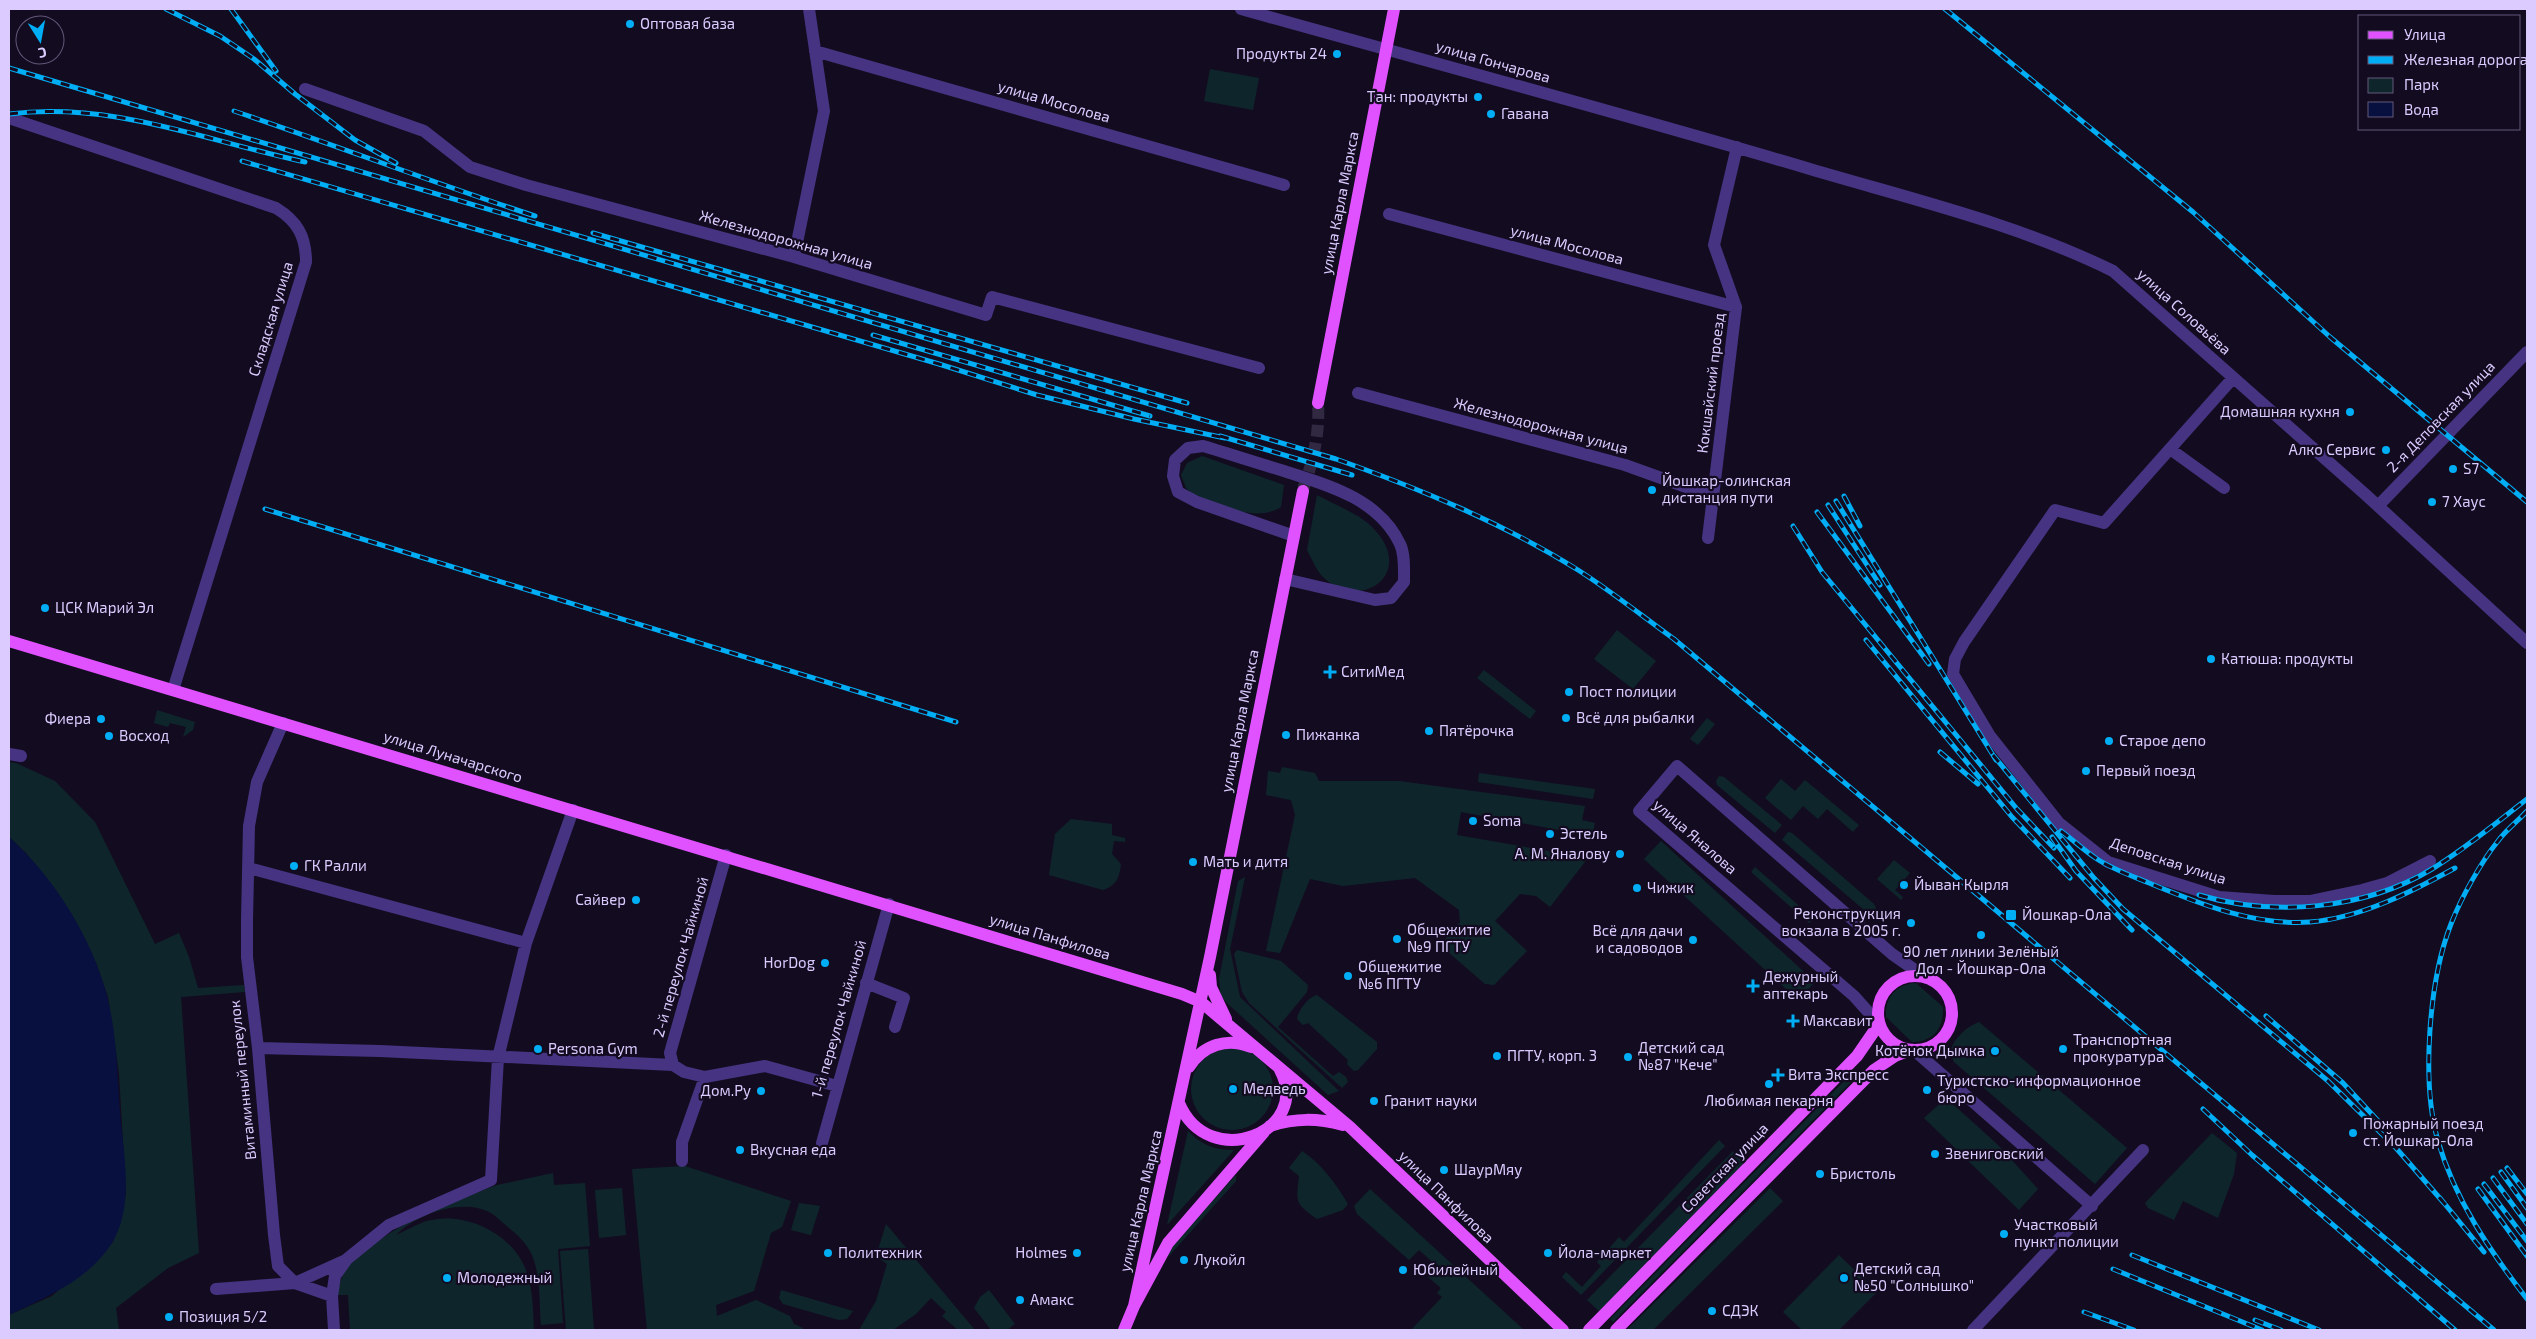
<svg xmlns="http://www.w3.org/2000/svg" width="2536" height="1339" font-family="'Exo 2',sans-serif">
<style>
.green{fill:#0e262b}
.water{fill:#07103f}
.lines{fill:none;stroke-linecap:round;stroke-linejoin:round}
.major-tunnel{stroke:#312942;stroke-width:12;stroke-dasharray:12 6;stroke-linecap:butt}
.minor{stroke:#463482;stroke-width:12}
.major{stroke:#e052ff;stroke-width:12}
.rail-casing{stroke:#00aef6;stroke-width:5}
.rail{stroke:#130c21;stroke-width:3;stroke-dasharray:9;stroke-linecap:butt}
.poi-dot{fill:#00aef6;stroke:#130c21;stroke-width:2}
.labels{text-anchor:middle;stroke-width:4.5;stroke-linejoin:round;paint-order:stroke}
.poi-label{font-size:15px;fill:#dbcbff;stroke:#130c21;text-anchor:start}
.street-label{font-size:15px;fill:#dbcbff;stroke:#130c21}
</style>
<rect width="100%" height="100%" fill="#130c21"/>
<path class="green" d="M1210 69 1259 78 1253 110 1204 101Z
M1202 456 1284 485 1281 507C1254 524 1219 503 1192 494L1186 488 1181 475 1187 463Z
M1317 495C1333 504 1359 514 1371 526 1419 572 1361 614 1323 577 1316 570 1312 559 1307 550Z
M1617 630 1656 661 1633 689 1594 659Z
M1484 670 1536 711 1530 719 1477 678Z
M157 710 195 722 193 730 183 737 186 727 170 723 168 727 154 723Z
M1707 718 1715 724 1698 745 1690 739Z
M9 762 16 763 55 781 95 822 155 944 179 933 189 957 198 988 244 985 245 992 181 997 199 1253 168 1268 116 1308 119 1330H9V1315L52 1296 113 1242 120 1221 126 1194 119 1073 108 997 97 965 64 903 26 853 9 837Z
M1282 767 1315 773 1319 781H1399L1585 806 1582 820 1595 823 1592 836 1461 812 1457 835 1588 858 1550 907 1536 896 1520 894 1495 921 1527 951 1494 985 1485 984 1440 945 1460 922 1459 910 1415 878 1343 886 1310 879 1280 953 1266 951 1295 815 1291 800 1266 795 1268 771 1280 773Z
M1479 773 1595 789 1593 799 1478 782Z
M1719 776 1724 777 1782 825 1775 833 1717 785 1716 781Z
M1781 779 1795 791 1805 780 1859 825 1853 832 1827 809 1818 819 1803 806 1791 820 1765 798Z
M1071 819 1112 824V835L1125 838V842L1114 841 1112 854 1121 864C1119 878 1117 885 1103 890L1049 875 1055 834Z
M1788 832 1792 833 1874 904 1876 908 1874 914 1870 915 1782 840Z
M1661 841 1815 982 1798 1000 1644 859Z
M1894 860 1910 873 1895 890 1903 897 1901 900 1877 879Z
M1755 867 1814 919 1809 923 1751 872Z
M1245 877 1230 949 1240 997 1339 1091 1328 1095 1228 1004 1221 996 1219 979 1238 881Z
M1237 950 1281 961 1308 985 1307 992 1278 1027 1333 1076 1339 1072 1346 1077 1348 1082 1342 1088 1249 1003 1242 992 1234 954Z
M1916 983 1943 1007C1944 1027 1934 1042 1912 1042L1886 1017C1885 998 1896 984 1916 983Z
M1317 995 1377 1042V1049L1358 1070 1354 1071 1347 1064 1348 1060 1308 1023 1303 1025 1297 1019C1298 1011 1308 997 1317 995Z
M1979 1022 2127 1148 2095 1184 1954 1062 1950 1053C1953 1039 1966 1027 1979 1022Z
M1191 1089a41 41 0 1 1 82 0a41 41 0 1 1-82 0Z
M1852 1073 1856 1077 1613 1322 1610 1319Z
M1946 1098 1997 1144 2038 1189 2019 1210 1924 1118Z
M1188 1131C1202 1145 1214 1150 1234 1150L1167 1225Z
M2212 1133 2237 1153 2234 1174 2218 1218 2183 1201 2174 1220 2148 1208 2145 1203Z
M1719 1140 1725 1146 1581 1295 1562 1277 1566 1272 1582 1287 1601 1266 1597 1262 1619 1237 1624 1242Z
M1302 1151C1323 1165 1335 1183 1348 1204L1343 1210 1317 1219C1295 1203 1296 1203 1299 1176L1289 1168Z
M1733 1151 1744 1163 1599 1311 1587 1300Z
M685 1166 791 1201 782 1227 771 1233 754 1291 716 1305 717 1316 756 1300 790 1316 794 1324 803 1328 802 1330H647L632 1169Z
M553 1173 554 1185 585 1183 590 1246 558 1249 563 1323 541 1325C539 1302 541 1274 531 1253 525 1242 519 1236 509 1228 503 1223 497 1217 491 1213 463 1197 416 1214 396 1235 406 1231 416 1224 427 1221 466 1210 515 1235 527 1273 533 1291 533 1311 534 1330H350L348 1295H335L348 1262 390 1233 429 1210 497 1185Z
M1236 1175V1181L1169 1256 1166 1253Z
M622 1188 626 1235 599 1238 595 1190Z
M1770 1188 1783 1201 1653 1330H1627Z
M1370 1189 1524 1330H1411L1442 1297 1437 1293 1441 1288 1428 1277 1437 1266 1419 1250 1409 1260 1357 1214 1354 1206Z
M799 1203 820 1206 811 1235 791 1230Z
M886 1224 975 1330H958L942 1316 946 1312 931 1298 916 1314 893 1330H859L876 1301 887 1264 881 1260 877 1253Z
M588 1249 594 1330H566L563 1292 565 1291H563L560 1251Z
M1839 1255 1877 1292 1839 1330H1802L1783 1312Z
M781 1290 853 1311 847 1319 839 1320 783 1304 779 1298Z
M989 1290 1015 1324 1007 1330H991L974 1308 980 1297Z"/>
<path class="water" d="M9 837C54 877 92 938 107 996 118 1038 117 1081 121 1124 125 1161 133 1209 112 1243 88 1281 47 1296 9 1315Z"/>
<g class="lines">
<path class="major-tunnel" d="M1303 489C1313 463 1320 431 1318 403"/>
<path class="minor" d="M1241 9C1430 62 1621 113 1810 169 1911 199 2018 224 2113 271L2366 495 2527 643
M815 51 1284 185
M305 89 424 131 470 167 526 185 794 257 986 315 992 297 1259 368
M9 118 276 208C297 221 306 236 306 262L173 690
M1389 214 1736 307
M794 257 824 111 809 9
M2233 378 2104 523 2055 510 1964 642 1955 659 1953 674 1990 736 2059 823 2108 862 2219 897 2274 901H2310L2362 890 2387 883 2430 861
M1358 393 1625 465 1714 497
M2170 449 2224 488
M2378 506 2527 352
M1708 538 1736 307 1714 245 1737 147
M1285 579 1375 600 1391 598 1404 582C1404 571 1405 554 1400 544 1379 499 1328 485 1284 471 1257 463 1230 454 1203 446L1188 448 1175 460 1173 476 1178 492 1197 502 1294 536
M283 723 257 782 249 826 247 920V957L258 1048 274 1235 278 1266 295 1283 332 1296
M9 754 21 756
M249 868 526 943
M866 983 904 998 895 1027
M1879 1024 1854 996 1639 811 1677 766 1892 954 1925 977
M258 1048 380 1051 673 1065
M1915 1051 2092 1206
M705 1077 765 1066 837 1086
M822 1143 889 904
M682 1161V1142L705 1077 684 1072 673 1065 670 1053 726 855
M216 1289 295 1283 346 1260
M334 1330 332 1296 335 1276 347 1259 389 1225 491 1180 498 1058 526 943 573 810
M1973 1330 2143 1150"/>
<path class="major" d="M1318 403 1394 9
M9 641 1182 994 1201 1002 1350 1127 1563 1330
M1210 975 1211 987 1226 1019
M1878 1013a37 37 0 1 1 74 0a37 37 0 1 1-74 0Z
M1189 1067C1203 1045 1227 1037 1251 1047
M1179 1103C1209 1174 1313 1131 1280 1070
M1270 1126C1296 1118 1317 1118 1343 1125
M1134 1306 1210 957 1303 491
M1124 1330 1134 1306 1168 1243 1264 1132
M1589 1330 1857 1056 1879 1024
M1616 1330 1874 1070 1895 1056 1908 1051"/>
<g class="rail-casing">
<path id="rail" d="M166 9 220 36 254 59 295 94 355 140 396 163
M231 9 276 71
M1945 9 2193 212 2330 337 2527 502
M9 68 1336 459C1420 489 1503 523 1578 570 1611 591 1642 616 1674 639L2494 1330
M234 111C335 145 434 183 535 216
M9 114C113 101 206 141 305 162
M242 161 939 364 1037 395 1134 419 1225 438
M593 233 1187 403
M873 335 1150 416
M1220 436 1352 475
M1844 496 1860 526
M1836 501 1996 760
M1828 505 1880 585
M265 509 956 722
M1817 512 1929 664
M1793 526 1822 572 2017 809 2054 848
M1866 640 2012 817 2070 878
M1940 752 1978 784
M1993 755 2094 878 2123 909 2328 1081 2396 1148 2444 1203
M2527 811C2518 821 2506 830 2498 841 2481 862 2461 898 2451 924 2429 980 2421 1082 2438 1141 2455 1200 2490 1251 2527 1299
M2061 831C2073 840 2085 851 2097 859 2112 869 2132 876 2149 883 2200 904 2254 926 2310 922 2361 918 2411 892 2455 868
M2052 837 2076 871 2132 930
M2199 895C2274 917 2364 910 2432 869 2466 848 2496 823 2527 799
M2266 1016 2343 1083 2381 1124
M2203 1109 2252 1155 2455 1330
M2507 1168 2527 1194
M2501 1172 2527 1208
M2493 1178 2527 1224
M2484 1184 2527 1241
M2478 1189 2527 1256
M2440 1198 2484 1252
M2132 1255 2319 1330
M2113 1269 2262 1330
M2084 1312 2134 1330
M2255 1320 2281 1330"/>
</g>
<use href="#rail" class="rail"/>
</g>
<g class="poi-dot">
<circle cx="630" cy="24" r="5"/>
<circle cx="1337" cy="54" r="5"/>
<circle cx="1478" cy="97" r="5"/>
<circle cx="1491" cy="114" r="5"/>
<circle cx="2350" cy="412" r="5"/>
<circle cx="2386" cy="450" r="5"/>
<circle cx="2453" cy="469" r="5"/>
<circle cx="1652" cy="490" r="5"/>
<circle cx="2432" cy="502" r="5"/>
<circle cx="45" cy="608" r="5"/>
<circle cx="2211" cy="659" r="5"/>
<path d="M1327.5 664.5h5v5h5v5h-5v5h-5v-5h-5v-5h5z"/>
<circle cx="1569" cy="692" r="5"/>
<circle cx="1566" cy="718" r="5"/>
<circle cx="101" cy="719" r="5"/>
<circle cx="1429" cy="731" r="5"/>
<circle cx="1286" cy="735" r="5"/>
<circle cx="109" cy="736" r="5"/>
<circle cx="2109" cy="741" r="5"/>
<circle cx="2086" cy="771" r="5"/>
<circle cx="1473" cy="821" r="5"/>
<circle cx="1550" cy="834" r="5"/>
<circle cx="1620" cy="854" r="5"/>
<circle cx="1193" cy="862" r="5"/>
<circle cx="294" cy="866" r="5"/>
<circle cx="1904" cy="885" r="5"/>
<circle cx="1637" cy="888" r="5"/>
<circle cx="636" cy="900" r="5"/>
<rect x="2005" y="909" width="12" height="12" rx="2.5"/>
<circle cx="1911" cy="923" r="5"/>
<circle cx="1981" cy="935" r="5"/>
<circle cx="1397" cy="939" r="5"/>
<circle cx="1693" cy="940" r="5"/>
<circle cx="825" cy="963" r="5"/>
<circle cx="1348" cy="976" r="5"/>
<path d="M1750.5 978.5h5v5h5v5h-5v5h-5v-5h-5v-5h5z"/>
<path d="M1790.5 1013.5h5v5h5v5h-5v5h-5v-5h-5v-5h5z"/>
<circle cx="538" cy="1049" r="5"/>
<circle cx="2063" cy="1049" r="5"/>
<circle cx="1995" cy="1051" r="5"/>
<circle cx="1497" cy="1056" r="5"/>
<circle cx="1628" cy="1057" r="5"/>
<path d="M1775.5 1067.5h5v5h5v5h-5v5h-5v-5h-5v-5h5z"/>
<circle cx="1769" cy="1084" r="5"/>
<circle cx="1233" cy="1089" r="5"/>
<circle cx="1927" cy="1090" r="5"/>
<circle cx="761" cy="1091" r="5"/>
<circle cx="1374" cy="1101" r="5"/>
<circle cx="2353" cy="1133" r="5"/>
<circle cx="740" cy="1150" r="5"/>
<circle cx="1935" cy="1154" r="5"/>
<circle cx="1444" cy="1170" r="5"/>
<circle cx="1820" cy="1174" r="5"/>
<circle cx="2004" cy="1234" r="5"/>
<circle cx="828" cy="1253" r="5"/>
<circle cx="1077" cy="1253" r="5"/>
<circle cx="1548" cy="1253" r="5"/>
<circle cx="1184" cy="1260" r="5"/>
<circle cx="1403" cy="1270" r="5"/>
<circle cx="447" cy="1278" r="5"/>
<circle cx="1844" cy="1278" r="5"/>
<circle cx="1020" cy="1300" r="5"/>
<circle cx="1712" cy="1311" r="5"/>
<circle cx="169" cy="1317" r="5"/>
</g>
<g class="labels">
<g class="poi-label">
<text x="640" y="29">Оптовая база</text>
<text x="1327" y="59" text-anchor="end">Продукты 24</text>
<text x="1468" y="102" text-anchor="end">Тан: продукты</text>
<text x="1501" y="119">Гавана</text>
<text x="2340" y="417" text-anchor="end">Домашняя кухня</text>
<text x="2376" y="455" text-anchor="end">Алко Сервис</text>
<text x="2463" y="474">S7</text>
<text x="1662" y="486">Йошкар-олинская<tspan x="1662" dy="17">дистанция пути</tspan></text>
<text x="2442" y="507">7 Хаус</text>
<text x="55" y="613">ЦСК Марий Эл</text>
<text x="2221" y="664">Катюша: продукты</text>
<text x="1341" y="677">СитиМед</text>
<text x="1579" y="697">Пост полиции</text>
<text x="1576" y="723">Всё для рыбалки</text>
<text x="91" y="724" text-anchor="end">Фиера</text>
<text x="1439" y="736">Пятёрочка</text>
<text x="1296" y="740">Пижанка</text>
<text x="119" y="741">Восход</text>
<text x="2119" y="746">Старое депо</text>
<text x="2096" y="776">Первый поезд</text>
<text x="1483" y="826">Soma</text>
<text x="1560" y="839">Эстель</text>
<text x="1610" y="859" text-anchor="end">А. М. Яналову</text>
<text x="1203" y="867">Мать и дитя</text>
<text x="304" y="871">ГК Ралли</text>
<text x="1914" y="890">Йыван Кырля</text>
<text x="1647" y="893">Чижик</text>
<text x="626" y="905" text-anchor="end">Сайвер</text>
<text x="1901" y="919" text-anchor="end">Реконструкция<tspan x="1901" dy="17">вокзала в 2005 г.</tspan></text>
<text x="2022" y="920">Йошкар-Ола</text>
<text x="1407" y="935">Общежитие<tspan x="1407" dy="17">№9 ПГТУ</tspan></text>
<text x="1683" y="936" text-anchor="end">Всё для дачи<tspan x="1683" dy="17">и садоводов</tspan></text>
<text x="1981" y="957" text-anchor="middle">90 лет линии Зелёный<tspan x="1981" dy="17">Дол - Йошкар-Ола</tspan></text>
<text x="815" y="968" text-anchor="end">HorDog</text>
<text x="1358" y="972">Общежитие<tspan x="1358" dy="17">№6 ПГТУ</tspan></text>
<text x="1763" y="982">Дежурный<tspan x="1763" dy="17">аптекарь</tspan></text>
<text x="1803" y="1026">Максавит</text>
<text x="2073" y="1045">Транспортная<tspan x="2073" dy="17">прокуратура</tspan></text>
<text x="1638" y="1053">Детский сад<tspan x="1638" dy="17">№87 "Кече"</tspan></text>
<text x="548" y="1054">Persona Gym</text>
<text x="1985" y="1056" text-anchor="end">Котёнок Дымка</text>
<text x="1507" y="1061">ПГТУ, корп. 3</text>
<text x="1788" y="1080">Вита Экспресс</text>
<text x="1937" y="1086">Туристско-информационное<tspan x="1937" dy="17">бюро</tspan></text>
<text x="1243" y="1094">Медведь</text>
<text x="751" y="1096" text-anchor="end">Дом.Ру</text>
<text x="1384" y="1106">Гранит науки</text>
<text x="1769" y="1106" text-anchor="middle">Любимая пекарня</text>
<text x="2363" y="1129">Пожарный поезд<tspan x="2363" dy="17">ст. Йошкар-Ола</tspan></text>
<text x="750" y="1155">Вкусная еда</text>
<text x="1945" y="1159">Звениговский</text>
<text x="1454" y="1175">ШаурМяу</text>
<text x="1830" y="1179">Бристоль</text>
<text x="2014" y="1230">Участковый<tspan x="2014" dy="17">пункт полиции</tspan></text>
<text x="838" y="1258">Политехник</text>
<text x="1067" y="1258" text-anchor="end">Holmes</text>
<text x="1558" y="1258">Йола-маркет</text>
<text x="1194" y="1265">Лукойл</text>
<text x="1854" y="1274">Детский сад<tspan x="1854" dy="17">№50 "Солнышко"</tspan></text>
<text x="1413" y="1275">Юбилейный</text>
<text x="457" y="1283">Молодежный</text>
<text x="1030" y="1305">Амакс</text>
<text x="1722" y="1316">СДЭК</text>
<text x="179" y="1322">Позиция 5/2</text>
</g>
<g class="street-label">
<text transform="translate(1493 62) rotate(16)" y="5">улица Гончарова</text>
<text transform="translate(1054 102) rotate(16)" y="5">улица Мосолова</text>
<text transform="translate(1340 203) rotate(-79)" y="5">улица Карла Маркса</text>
<text transform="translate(786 240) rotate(16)" y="5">Железнодорожная улица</text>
<text transform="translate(1567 245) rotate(15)" y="5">улица Мосолова</text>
<text transform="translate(2184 312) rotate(42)" y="5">улица Соловьёва</text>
<text transform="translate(271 319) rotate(-73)" y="5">Складская улица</text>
<text transform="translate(1711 383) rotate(-83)" y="5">Кокшайский проезд</text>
<text transform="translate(2441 417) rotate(-46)" y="5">2-я Деповская улица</text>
<text transform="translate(1541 426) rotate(15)" y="5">Железнодорожная улица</text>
<text transform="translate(1240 721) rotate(-79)" y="5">улица Карла Маркса</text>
<text transform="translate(453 757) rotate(17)" y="5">улица Луначарского</text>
<text transform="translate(1695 837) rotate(41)" y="5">улица Яналова</text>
<text transform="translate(2168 861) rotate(18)" y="5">Деповская улица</text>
<text transform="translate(1050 937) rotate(17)" y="5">улица Панфилова</text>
<text transform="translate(681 957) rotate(-74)" y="5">2-й переулок Чайкиной</text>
<text transform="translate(839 1019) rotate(-74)" y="5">1-й переулок Чайкиной</text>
<text transform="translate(243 1080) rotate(-96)" y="5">Витаминный переулок</text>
<text transform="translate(1725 1168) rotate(-46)" y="5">Советская улица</text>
<text transform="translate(1446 1197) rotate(44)" y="5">улица Панфилова</text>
<text transform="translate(1141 1201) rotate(-77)" y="5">улица Карла Маркса</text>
</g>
</g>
<rect width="2536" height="1339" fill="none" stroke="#dbcbff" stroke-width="20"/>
<rect x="2358" y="15" width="162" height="115" fill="#130c21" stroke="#63587a"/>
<rect x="2368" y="31" width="25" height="8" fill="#e052ff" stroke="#63587a"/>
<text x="2404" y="40" font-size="15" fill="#dbcbff">Улица</text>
<rect x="2368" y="56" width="25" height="8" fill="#00aef6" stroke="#63587a"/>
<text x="2404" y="65" font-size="15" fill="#dbcbff">Железная дорога</text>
<rect x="2368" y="78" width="25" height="15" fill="#0e262b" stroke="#63587a"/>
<text x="2404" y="90" font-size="15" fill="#dbcbff">Парк</text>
<rect x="2368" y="102" width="25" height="15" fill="#07103f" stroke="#63587a"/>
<text x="2404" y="115" font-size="15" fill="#dbcbff">Вода</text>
<g transform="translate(40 40) rotate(169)"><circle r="24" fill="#130c21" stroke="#63587a"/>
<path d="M0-4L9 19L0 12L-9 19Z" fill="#00aef6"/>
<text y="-8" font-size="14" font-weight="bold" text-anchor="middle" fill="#dbcbff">С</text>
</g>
</svg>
